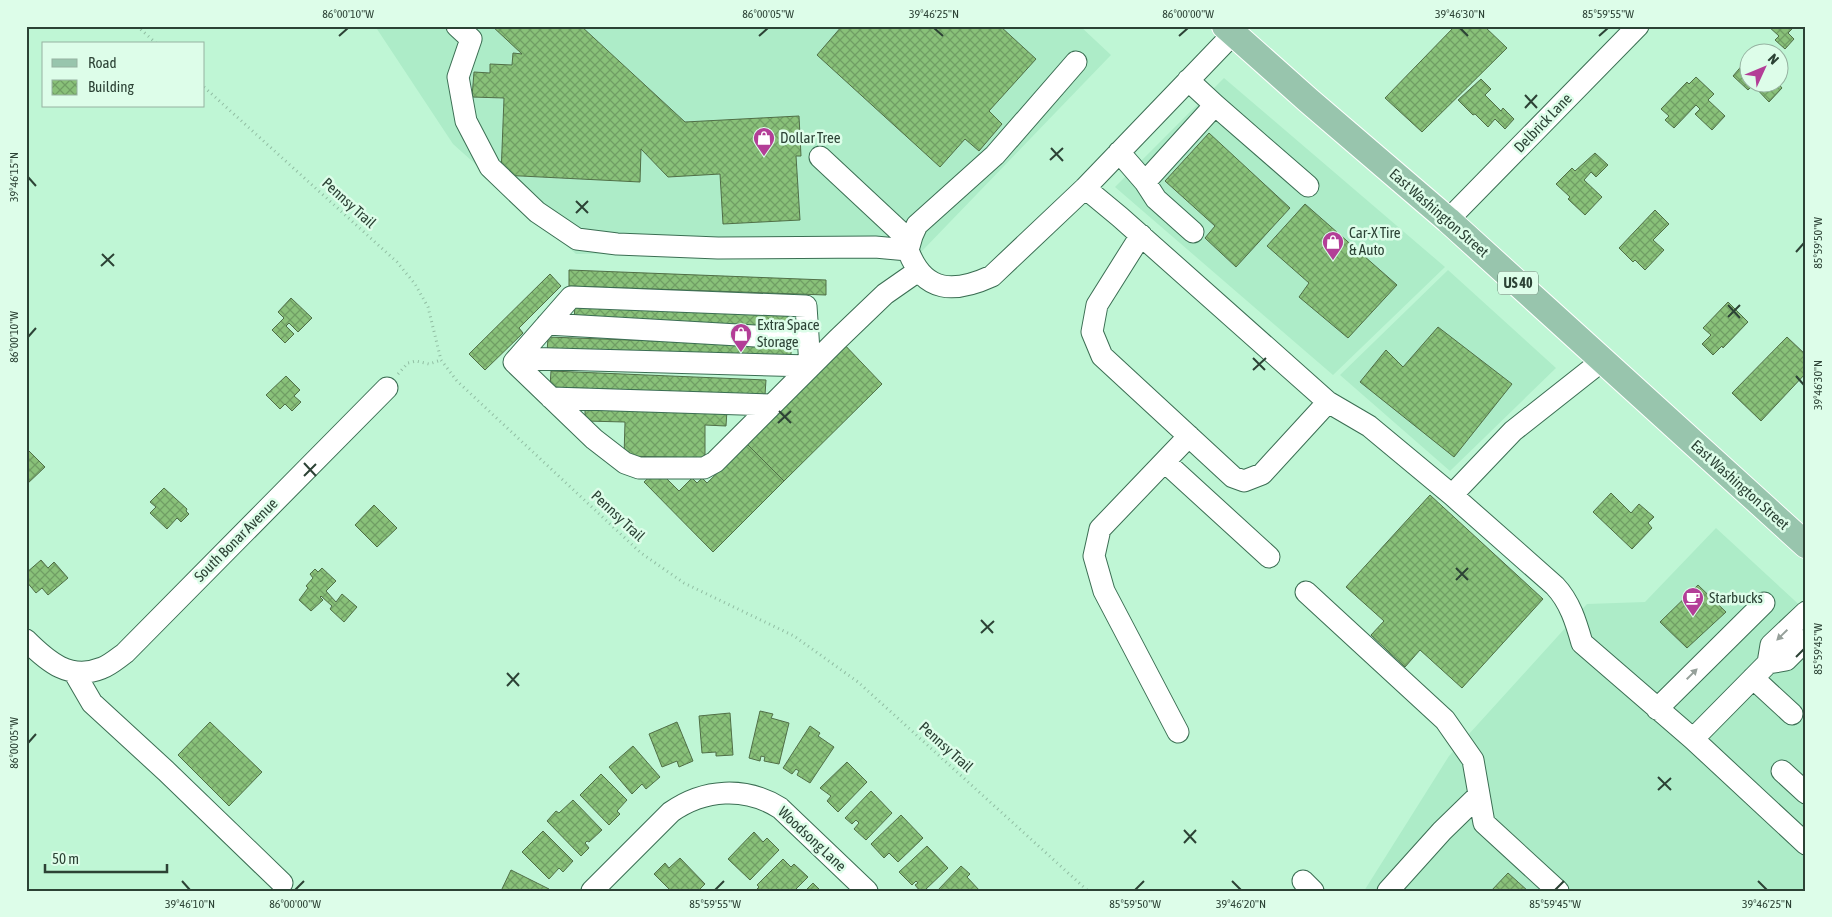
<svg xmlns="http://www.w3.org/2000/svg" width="1832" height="917" font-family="'Asap Condensed',sans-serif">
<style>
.built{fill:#adecc8}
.building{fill:url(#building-cross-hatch);stroke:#506f47}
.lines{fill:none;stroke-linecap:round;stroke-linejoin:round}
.minor-casing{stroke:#3b6e53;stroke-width:23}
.major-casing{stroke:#fff;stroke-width:28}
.path{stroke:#91bea3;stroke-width:3;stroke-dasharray:1 4;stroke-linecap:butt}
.minor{stroke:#fff;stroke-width:21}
.major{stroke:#98c5ad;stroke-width:26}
.oneway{fill:#96a09a}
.ticks{fill:none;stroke:#2c4235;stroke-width:2}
.labels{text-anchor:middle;stroke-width:5;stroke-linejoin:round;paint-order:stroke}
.shield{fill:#ddfde9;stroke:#617a6b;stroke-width:1}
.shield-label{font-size:14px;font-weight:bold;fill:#2c4235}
.street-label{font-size:15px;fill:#2c4235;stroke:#ddfde9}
.poi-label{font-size:15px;fill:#2c4235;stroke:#ddfde9;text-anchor:start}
.neatline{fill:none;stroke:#2c4235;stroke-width:2}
.ticks-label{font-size:12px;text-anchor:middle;fill:#2c4235}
</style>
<defs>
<pattern id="building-cross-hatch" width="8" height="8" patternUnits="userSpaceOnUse" patternTransform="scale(1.25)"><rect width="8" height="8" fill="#89c179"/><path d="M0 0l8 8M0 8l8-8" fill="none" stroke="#709e64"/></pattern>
</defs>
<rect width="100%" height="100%" fill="#bff6d5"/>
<path class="built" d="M375 26H1080L1111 55 922 251 576 254 453 144Z
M1224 78 1445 267 1333 375 1115 187Z
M1448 270 1556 368 1450 471 1340 375Z
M1716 528 1806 611V891H1364L1449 756 1587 604 1645 602Z"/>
<path class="building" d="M492 26H581L685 122 799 116 801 156H796L800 220 723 224 720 174 668 177 641 149 640 182 501 175 504 98 472 97 474 72 490 73V64L512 65 513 53 522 54Z
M842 26H1000L1036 59 989 111 1002 124 979 151 965 139 940 167 817 55Z
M1455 26H1484L1507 48 1422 132 1385 98Z
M1768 26H1795L1788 33 1794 39 1785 49 1775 40 1779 36Z
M1750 56V82H1777L1782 88 1769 102 1753 85 1748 90 1733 76Z
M1696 77 1714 94 1708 100 1725 116 1712 130 1695 114 1700 109 1696 105 1674 128 1665 120 1669 116 1661 109 1687 82 1689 84Z
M1481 79 1491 89 1485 95 1501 111 1503 108 1514 119 1505 129 1495 119 1488 127 1475 114 1473 115 1458 100Z
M1209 133 1290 208 1236 267 1205 238 1215 226 1165 181Z
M1595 153 1608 165 1596 177 1591 172 1584 180 1602 197 1585 215 1568 199 1570 197 1556 184 1572 168 1575 171Z
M1305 204 1397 285 1348 338 1299 297 1309 283 1267 246Z
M1655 210 1669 224 1653 240 1664 250 1645 270 1635 260 1633 262 1619 248Z
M569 270 826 280V295L569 286Z
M550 274 561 286 519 328 523 333 485 370 469 354Z
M291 298 312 318 298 332 289 323 286 326 294 334 285 343 272 330 284 318 278 312Z
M1728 302 1748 322 1723 348 1722 346 1713 355 1702 344 1711 335 1703 328Z
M575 304 788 312 787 330 574 322Z
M1438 327 1512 384 1454 457 1360 382 1386 350 1403 367Z
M548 337 791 346V362L547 353Z
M1787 337 1806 355V373L1761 421 1732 393Z
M841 341 882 384 784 481 747 444Z
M551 371 766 380 765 395 550 387Z
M286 376 300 390 294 396 301 402 292 411 285 404 280 409 266 395Z
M585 406 727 410 726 426 705 425V458L624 456 625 422 585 421Z
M747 444 784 481 713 552 644 482 655 472 663 475 679 491 692 478 697 483 702 478 707 483Z
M26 448 45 467 26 485Z
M164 488 187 509 186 511 189 514 181 522 177 518 167 529 150 513 156 507 150 502Z
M1611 493 1631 513 1639 504 1654 517 1648 523 1652 528 1632 549 1593 512Z
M1430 495 1543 599 1462 688 1420 650 1405 667 1371 635 1384 621 1346 587Z
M374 505 397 528 377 547 355 525Z
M41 560 48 568 54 562 68 578 48 595 42 588 36 593 26 581V573Z
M322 568 336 581 326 591 336 602 342 594 357 607 344 622 330 609 332 606 321 596 320 597 323 600 311 611 299 600 308 588 306 586 313 578 310 574 315 569 318 572Z
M1698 585 1726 612 1687 648 1660 622Z
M760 711 773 714 771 718 789 723 779 764 764 761 765 757 761 756 760 761 749 758Z
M730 713 733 755 716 756V752L702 753 699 716Z
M210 722 262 772 229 806 178 755Z
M677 722 693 761 679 767 677 761 662 767 649 734Z
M810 726 820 733 818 736 834 747 810 783 797 775 799 771 796 769 792 774 783 768Z
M633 746 660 777 646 789 642 784 632 794 609 767Z
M847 762 867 782 838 812 827 801 831 796 820 788Z
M601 774 627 800 617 811 620 814 609 825 580 795Z
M871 791 892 813 866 840 854 829 859 823 856 820 852 824 845 818Z
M573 800 602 830 589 842 587 841 585 843 589 848 581 856 547 821 556 811 559 813Z
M901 815 923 838 898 862 889 853 884 858 871 844Z
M543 831 573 861 563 872 559 868 549 879 522 852Z
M754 832 763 842 767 838 779 850 750 880 728 859Z
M927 846 948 868 924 891H920L915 885 918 883 916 881 912 885 899 872Z
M680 858 705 884 698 891H671L654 874 665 863 669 868Z
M783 859 791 867 794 864 808 877 794 891H755L759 887 757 885Z
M961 866 970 874 967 877 980 891H937Z
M511 870 549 889 548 891H501Z
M1508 873 1528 891H1491Z
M813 883 821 891H805Z"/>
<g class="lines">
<g class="minor-casing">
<path id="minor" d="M457 26 471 39 458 77 466 121 490 167 537 212 577 239 617 244 718 248 875 247 908 250
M1076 62 995 155 917 225 912 236 908 250C924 294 955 293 992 276L1085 188 1233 34
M1215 105 1308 186
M1119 152 1145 182 1215 105 1188 80
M820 157 910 241
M1145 182 1156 199 1193 232
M1085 188 1120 217 1328 402 1369 426 1452 495 1555 586C1570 602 1576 622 1582 643L1693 739 1806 844
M1448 220 1638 26
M1141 235 1097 305 1092 332 1102 356 1233 477 1244 481 1262 474 1328 402
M547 324 808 339
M518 358 810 366 806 306 571 297 514 362 594 439 625 463 639 468H704L715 462 837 340 885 294 918 271
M551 398 772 405
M1165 462 1269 557
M1452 495 1513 431 1603 360
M1306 592 1445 720 1473 760 1484 823 1558 891
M26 640C48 662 70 681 102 668 110 665 118 658 125 653L387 388
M1768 663 1786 660 1806 640
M74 672 92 703 166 771 282 883
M1753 678 1792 714
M1657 709 1764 603
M1178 732 1104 591 1094 556 1100 529 1189 436
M1693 739 1768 663 1771 645 1806 612
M1782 771 1806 793
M1303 881 1313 891
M592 891 671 812C704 789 745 786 780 808L867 891
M1388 891 1442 831 1479 795"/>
</g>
<g class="major-casing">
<path id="major" d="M1225 26 1308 100 1448 220 1806 545"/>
</g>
<path class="path" d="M137 26 157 44
M204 87 397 262 415 284 428 307 441 360 457 381 641 553 684 583 794 636 858 682 1088 891
M398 374 408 363 416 361 429 364 441 360"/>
<use href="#minor" class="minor"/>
<use href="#major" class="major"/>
</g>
<defs><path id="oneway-solid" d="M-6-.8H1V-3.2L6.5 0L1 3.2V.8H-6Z" transform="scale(1.25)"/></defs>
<g class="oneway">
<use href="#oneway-solid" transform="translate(1782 635) rotate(136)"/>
<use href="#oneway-solid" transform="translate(1692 674) rotate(-45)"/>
</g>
<path class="ticks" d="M934 28 943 36M1460 28 1468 36M339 36 348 28M759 36 768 28M1179 36 1188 28M1599 36 1608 28M1525 95 1537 108M1525 108 1537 95M1051 148 1063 161M1050 160 1063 148M28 177 36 186M576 201 588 213M576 213 588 201M1796 252 1804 243M102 254 114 266M101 266 114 254M1728 305 1740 318M1728 317 1740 305M28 337 36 328M1253 358 1265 370M1253 370 1266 358M1796 376 1804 385M779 411 791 423M778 423 791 411M304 463 316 476M304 476 316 464M1456 568 1468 580M1456 580 1468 568M981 620 993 633M981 633 994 621M1796 657 1804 649M507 673 519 686M507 686 519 673M28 743 36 734M1658 777 1671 790M1658 790 1671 778M1184 830 1196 843M1184 843 1196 830M182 881 190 890M1232 881 1241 890M1758 881 1767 890M295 890 304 881M715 890 724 881M1135 890 1144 881M1555 890 1564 881"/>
<defs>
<g id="shop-pin" transform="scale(1.125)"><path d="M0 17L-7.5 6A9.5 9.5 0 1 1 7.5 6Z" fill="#b33e97" stroke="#ddfde9"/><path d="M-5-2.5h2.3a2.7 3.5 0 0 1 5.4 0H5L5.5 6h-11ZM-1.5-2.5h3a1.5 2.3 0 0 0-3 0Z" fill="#fff"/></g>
<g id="cafe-pin" transform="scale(1.125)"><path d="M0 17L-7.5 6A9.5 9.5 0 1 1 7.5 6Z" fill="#b33e97" stroke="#ddfde9"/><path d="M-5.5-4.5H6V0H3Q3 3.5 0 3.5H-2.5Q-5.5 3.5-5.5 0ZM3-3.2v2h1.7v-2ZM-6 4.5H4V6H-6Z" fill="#fff"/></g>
</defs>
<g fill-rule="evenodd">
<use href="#shop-pin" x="764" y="138"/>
<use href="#shop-pin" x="1333" y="242"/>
<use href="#shop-pin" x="741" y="334"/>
<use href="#cafe-pin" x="1693" y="598"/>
</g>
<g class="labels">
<rect class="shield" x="1498" y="271.5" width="40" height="23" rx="4"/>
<g class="shield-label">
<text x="1518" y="288">US 40</text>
</g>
<g class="street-label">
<text transform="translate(1543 123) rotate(-46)" y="5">Delbrick Lane</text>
<text transform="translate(349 203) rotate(42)" y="5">Pennsy Trail</text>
<text transform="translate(1439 213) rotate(41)" y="5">East Washington Street</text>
<text transform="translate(1740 485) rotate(42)" y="5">East Washington Street</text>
<text transform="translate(618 516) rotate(43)" y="5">Pennsy Trail</text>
<text transform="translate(236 540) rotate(-45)" y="5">South Bonar Avenue</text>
<text transform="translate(946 747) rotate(42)" y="5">Pennsy Trail</text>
<text transform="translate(812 839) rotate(43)" y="5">Woodsong Lane</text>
</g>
<g class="poi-label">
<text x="780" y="143">Dollar Tree</text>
<text x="1349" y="238">Car-X Tire<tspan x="1349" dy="17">&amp; Auto</tspan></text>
<text x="757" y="330">Extra Space<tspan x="757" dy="17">Storage</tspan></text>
<text x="1709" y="603">Starbucks</text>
</g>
</g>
<rect width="1832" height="917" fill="none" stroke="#ddfde9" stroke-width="55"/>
<rect x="42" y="42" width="162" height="65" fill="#ddfde9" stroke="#96b2a1"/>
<rect x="52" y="59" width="25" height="8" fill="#98c5ad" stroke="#96b2a1"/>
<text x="88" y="68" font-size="15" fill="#2c4235">Road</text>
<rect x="52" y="80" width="25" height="15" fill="url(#building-cross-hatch)" stroke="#96b2a1"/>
<text x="88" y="92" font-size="15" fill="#2c4235">Building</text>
<g transform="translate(1764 68) rotate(46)"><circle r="24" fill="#ddfde9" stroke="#96b2a1"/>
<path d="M0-4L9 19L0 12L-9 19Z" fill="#b33e97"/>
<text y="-8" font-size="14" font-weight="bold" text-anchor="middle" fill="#2c4235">N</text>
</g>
<path d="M45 864v8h122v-8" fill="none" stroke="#2c4235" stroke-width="2.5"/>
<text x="52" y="864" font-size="15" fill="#2c4235" stroke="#ddfde9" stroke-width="4" paint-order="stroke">50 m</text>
<rect x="28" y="28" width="1776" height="862" class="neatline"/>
<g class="ticks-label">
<text x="348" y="18">86°00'10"W</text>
<text x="768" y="18">86°00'05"W</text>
<text x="934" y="18">39°46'25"N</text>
<text x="1188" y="18">86°00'00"W</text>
<text x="1460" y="18">39°46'30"N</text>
<text x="1608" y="18">85°59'55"W</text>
<text transform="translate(14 177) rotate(-90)" y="4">39°46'15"N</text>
<text transform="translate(1818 243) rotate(-90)" y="4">85°59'50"W</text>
<text transform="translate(14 337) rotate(-90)" y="4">86°00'10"W</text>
<text transform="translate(1818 385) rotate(-90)" y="4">39°46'30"N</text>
<text transform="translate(1818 649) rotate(-90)" y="4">85°59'45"W</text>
<text transform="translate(14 743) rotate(-90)" y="4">86°00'05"W</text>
<text x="190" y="908">39°46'10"N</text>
<text x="295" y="908">86°00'00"W</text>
<text x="715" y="908">85°59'55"W</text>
<text x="1135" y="908">85°59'50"W</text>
<text x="1241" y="908">39°46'20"N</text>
<text x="1555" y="908">85°59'45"W</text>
<text x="1767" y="908">39°46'25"N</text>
</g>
</svg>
